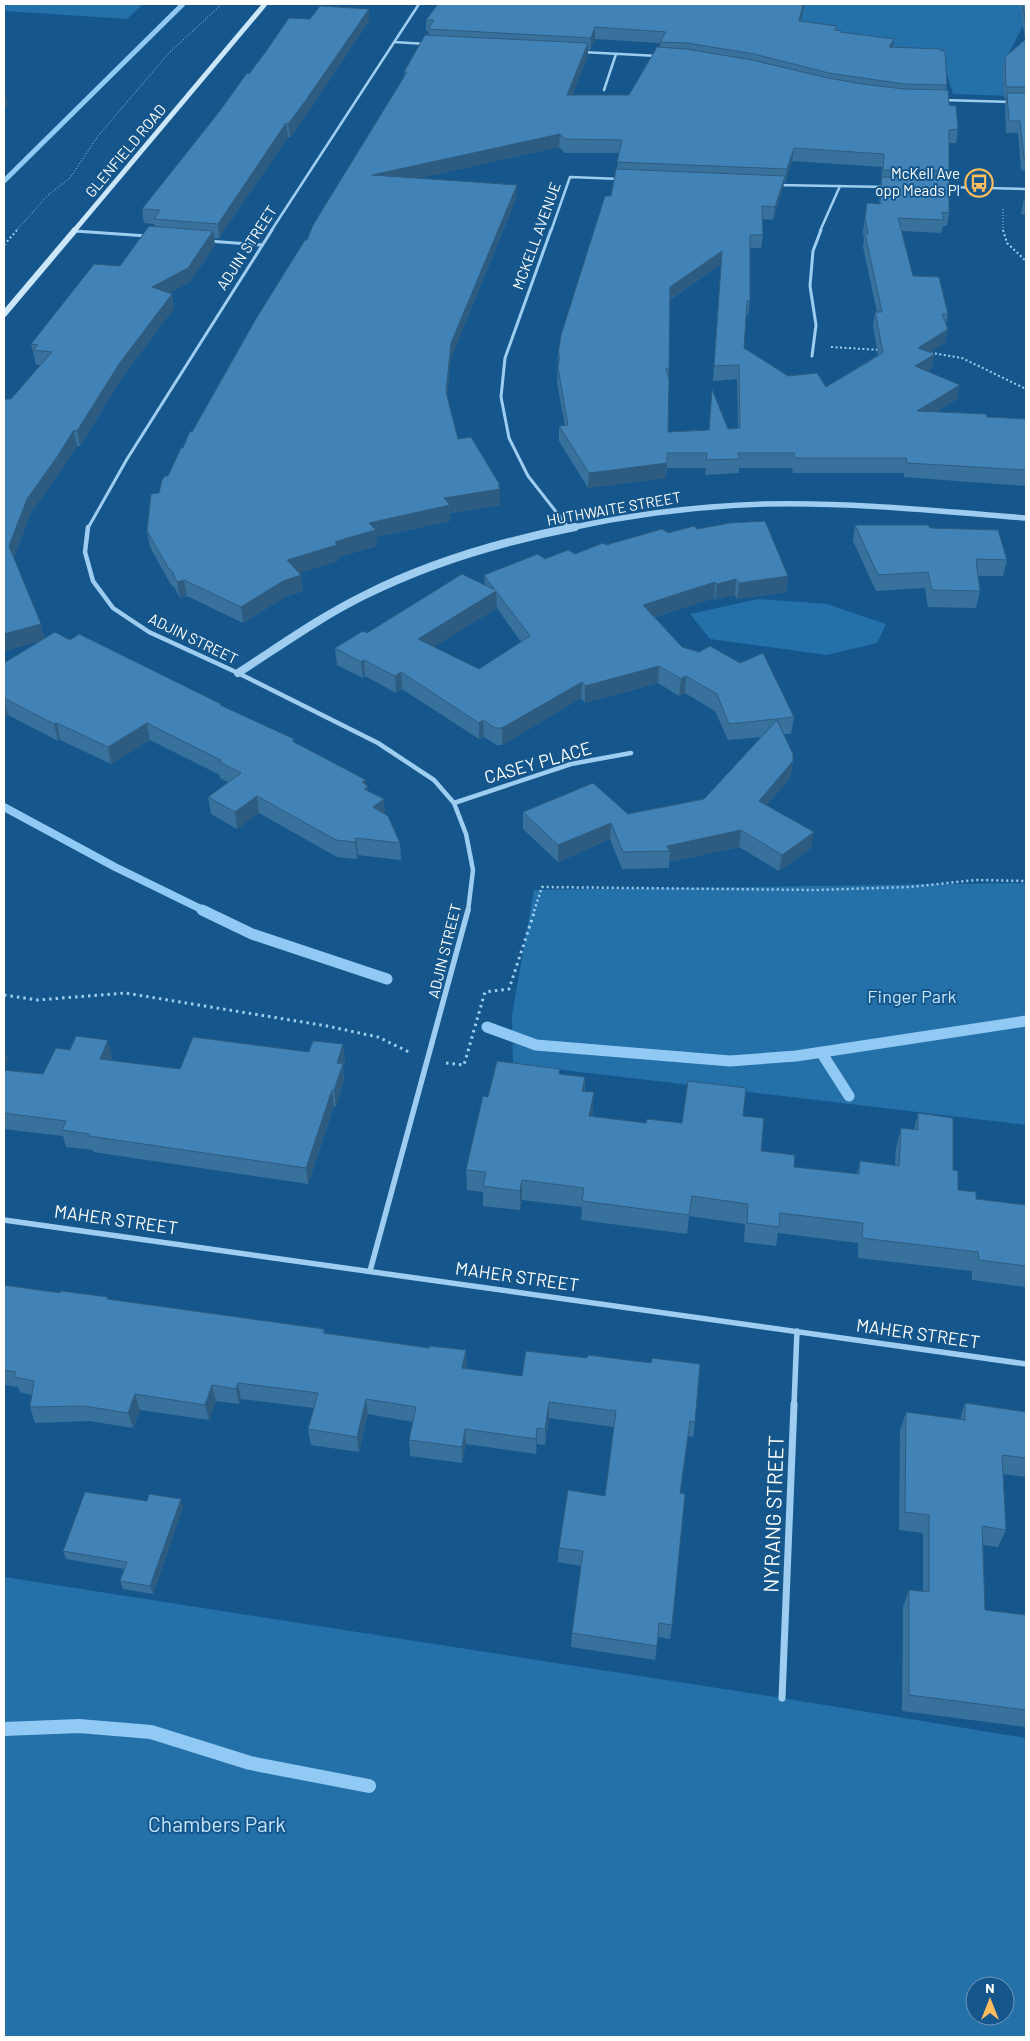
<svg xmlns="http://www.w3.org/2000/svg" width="1030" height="2041" font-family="Barlow,sans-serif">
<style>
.green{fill:#2470a9;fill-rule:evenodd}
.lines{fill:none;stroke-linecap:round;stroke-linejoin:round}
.stream-far3{stroke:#90c9f3;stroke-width:5}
.stream-far2{stroke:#90c9f3;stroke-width:8}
.stream-far1{stroke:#90c9f3;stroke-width:11}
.stream{stroke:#90c9f3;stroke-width:14}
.path-far3{stroke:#9ecdf0;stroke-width:1;stroke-dasharray:1 2;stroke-linecap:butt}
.path-far2{stroke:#9ecdf0;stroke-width:2;stroke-dasharray:2 2.5;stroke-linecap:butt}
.path-far1{stroke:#9ecdf0;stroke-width:2.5;stroke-dasharray:2 3;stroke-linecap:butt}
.path{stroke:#9ecdf0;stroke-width:3;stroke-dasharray:2.5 4;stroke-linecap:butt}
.minor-far4{stroke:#9ecdf0;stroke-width:2.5}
.minor-far3{stroke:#9ecdf0;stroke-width:3}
.minor-far2{stroke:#9ecdf0;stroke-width:4.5}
.minor-far1{stroke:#9ecdf0;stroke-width:5.5}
.minor{stroke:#9ecdf0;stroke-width:7}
.tertiary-far1{stroke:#9ecdf0;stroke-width:5.5}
.tertiary{stroke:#9ecdf0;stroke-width:8}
.secondary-far1{stroke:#cce6fb;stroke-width:5}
.secondary{stroke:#cce6fb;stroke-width:6}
.wall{fill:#39719d;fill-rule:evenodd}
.shaded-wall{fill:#2e5c80}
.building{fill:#4283b7;stroke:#2e5c80;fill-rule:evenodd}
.labels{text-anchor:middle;stroke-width:4;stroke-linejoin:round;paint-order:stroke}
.far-street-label{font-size:15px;fill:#fff;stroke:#15578c}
.far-poi-label{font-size:15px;fill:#fff;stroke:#15578c;text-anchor:end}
.street-label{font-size:18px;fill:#fff;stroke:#15578c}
.park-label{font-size:18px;fill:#c5e4fb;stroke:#15578c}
.near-street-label{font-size:21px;fill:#fff;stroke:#15578c}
.near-park-label{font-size:21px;fill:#c5e4fb;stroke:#15578c}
</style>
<rect width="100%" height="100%" fill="#15578c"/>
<path class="green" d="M4 4H143L127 19 4 11Z
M446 4H1026V20L1006 59 1012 96 953 94 942 59Z
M758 599 827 604 886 624 877 643 827 655 710 639 690 614Z
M1026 883V1125L513 1064 512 1015 534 890Z
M4 1577 782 1698 1026 1738V2037H4ZM975 1986H1005V2016H975Z"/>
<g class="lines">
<path class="stream-far3" d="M4 181 183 4"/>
<path class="stream-far2" d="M4 807 115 867 205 911"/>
<path class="stream-far1" d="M202 910 252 934 387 979
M487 1027 536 1045 730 1061 796 1056 1026 1021
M821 1052 849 1096"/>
<path class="stream" d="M4 1729 79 1726 151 1732 250 1763 369 1786"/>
<path class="path-far3" d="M16 231 47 196 70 178 98 136 169 53 222 4
M1003 231V207"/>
<path class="path-far2" d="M1003 230 1007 243 1026 261
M4 245 17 230
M831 347 880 350
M926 352 962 358 1026 389"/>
<path class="path-far1" d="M534 911 542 887 815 890 909 887 976 880 1026 881"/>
<path class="path" d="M4 995 38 1000 125 993 327 1026 378 1037 409 1052
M446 1063 464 1065 485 992 509 989 535 910"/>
<path class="minor-far4" d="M394 42 426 44
M582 52 658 56
M604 90 616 54
M943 100 1012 102
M778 185 887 187
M943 187 1026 189
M271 231 419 4
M551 231 570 177 620 179
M820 231 840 186"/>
<path class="minor-far3" d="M551 230 505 358 501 397 509 438 528 476 568 527
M75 231 147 236
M208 241 262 245
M812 356 816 325 810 286 813 251 821 230
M88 528 127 459 272 230"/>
<path class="minor-far2" d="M88 527 85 552 93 581 113 608 149 632 238 673 378 743 434 780 454 803 466 834 473 870 468 911
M454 803 571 764 631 753"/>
<path class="minor-far1" d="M4 1220 1026 1364
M370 1271 468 910
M794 1405 797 1331"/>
<path class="minor" d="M782 1698 794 1404"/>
<path class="tertiary-far1" d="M570 528C634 514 699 506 765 504 852 502 939 511 1026 518"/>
<path class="tertiary" d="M238 673C280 646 320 617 365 595 431 562 503 541 575 527"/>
<path class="secondary-far1" d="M74 231 265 4"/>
<path class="secondary" d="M4 314 75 230"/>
</g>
<path class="wall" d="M438 4H805L800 21 837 26V30L841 32 893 47 947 85 946 90 949 105 958 129 956 143H949V171L948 178 949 213 947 226H943L941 233 902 231 913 276 948 314 946 325 948 329 945 343 930 352 932 368 928 371 957 399 936 412 987 417 1026 419V486L904 477V473H793L792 468H739V473L705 475 706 468H667L666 478 588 488 559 441V426H565L557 383 558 354 611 196 617 169 619 153H565L559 147 419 178 516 199 451 358 447 397 458 439 500 501V505L450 513V521L376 537 377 546 338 557V561L299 573 303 591 285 597 243 623 187 596 180 598 174 587 171 585 150 547 147 531 159 493 168 476 192 432 404 77V72L429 35 428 31H426V20ZM595 39 660 43V47L629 95H572L588 56V50H590ZM792 161 882 167 879 204 867 203 863 232 864 239 863 247 877 312H875L873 326 878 355 826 387 788 376 744 348 746 315H748L750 301V248H761L763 235 762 219 773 220 783 188 784 182H785ZM721 264 713 381 737 379 738 428 668 432 670 300Z
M1020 4H1026V171L1021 170 1018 133H1006L1005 105 1006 98H1004L1003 68 1005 57 1025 40Z
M369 21 307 114 290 137H288L219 238H214L215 245 190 282 169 293 172 294 174 308 121 379 80 446H77L60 472 30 514 14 558 41 624 44 639 70 640 221 704V706L294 739V742L366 780V785L368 786V791L385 814 400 843 401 860 358 855 357 859 337 857 259 813 237 829 211 814 208 797 228 782 220 778V775L150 740 111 764 60 740 58 741 8 715 4 718V663L40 641 4 651 11 399 40 365H36L31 344 120 266 155 227 154 224 144 223 142 209 249 74Z
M1026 188V215L1021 214Z
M855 525 930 528 1007 560 1003 576H978L980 591 976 608 928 607 925 588 876 591 853 541Z
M697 529 788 576 786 592 737 599 735 595 715 600 714 598 655 617 682 647 794 717 791 734H784L793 761 790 778 767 805 811 848 779 871 739 847 669 862V868L622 869 610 839 558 862 523 829V812L628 814 704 799 761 737 728 740 715 711 685 693 679 696 658 683 585 703 581 698 502 745H496L484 737 479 739 402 689 396 693 365 676 363 678 337 665 335 648 367 633 485 585 484 575 545 559 575 554 606 545 668 533ZM497 608 521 642 479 669 433 647Z
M343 1044 345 1061 343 1066 344 1080 336 1107 334 1106 308 1184 93 1152V1150L66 1147 63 1136 4 1129V1070L43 1074 112 1057 111 1061 180 1069 309 1052Z
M560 1069V1074L585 1077V1091L593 1112 592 1117 646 1123H682L743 1116 761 1151 794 1167 857 1174 860 1161 895 1165 896 1148 901 1128 914 1130 918 1113 953 1170 958 1190 976 1199 1026 1205 1025 1176 1026 1173V1287L972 1280V1271L858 1258V1243L778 1233 776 1246 744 1242 745 1224 689 1216 687 1234 581 1220 582 1207 522 1200 520 1210 483 1206V1192L467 1190 466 1170 488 1097Z
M4 1285 324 1329 325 1333 467 1366 466 1368 695 1422 693 1437 688 1436 680 1493 672 1625 670 1639 658 1637 655 1660 571 1647 572 1633 581 1566 558 1562 559 1548 605 1496 614 1427 549 1418 545 1445 537 1444 536 1454 466 1444 462 1463 410 1456 409 1440 413 1422 368 1414 359 1452 311 1445 308 1429 314 1408 241 1399 239 1404 216 1401 209 1420 140 1410 133 1428 89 1421 35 1423 30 1407 32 1395 20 1392 18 1387 4 1385Z
M965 1403 1026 1412V1477L1003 1474 1006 1530 998 1547 983 1545 985 1610 1026 1615V1725L1025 1727 902 1711 903 1607 909 1590 923 1592V1533L899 1530 900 1430 906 1412 960 1420Z
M181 1499 183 1507 153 1594 123 1589 120 1581 124 1569 66 1559 63 1551 147 1501Z"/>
<path class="shaded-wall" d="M803 4H805L798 33 799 21Z
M369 9V21L307 114 290 137 288 124Z
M595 27V39L590 50 591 38Z
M894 39 892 51 889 47Z
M588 43V56L567 108V95Z
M5 93 8 105 4 109V94Z
M286 123 288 137 219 238 218 224Z
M560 134 559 147 372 189V175Z
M794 148 792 161 785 182 787 169Z
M785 176 783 188 773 220 775 207Z
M517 185 516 199 451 358 446 407V392L451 343Z
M213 231 215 245 190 282 155 301 152 287Z
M722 251 721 264 669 300 670 287Z
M172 294 174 308 121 379 80 446 77 431 119 364Z
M948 329 945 343 915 362 918 348Z
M935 354 932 368 913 381 915 366Z
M960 385 957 399 914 426 917 411Z
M74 430 77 446 60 472 30 514 13 561 9 546 27 499Z
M667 463 666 478 588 488 589 473Z
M500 485V505L450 513V521L376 537 377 546 345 555 338 557V561L289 577 287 560 335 542 369 523 444 498Z
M301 575 303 591 285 597 243 623 241 607 283 581Z
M788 576 786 592 737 599 739 583Z
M736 579 735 595 715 600 717 584Z
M184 580 187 596 180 598 177 582Z
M715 582 714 598 642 621 643 605Z
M496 591 497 608 419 656 418 639Z
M41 624 44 640 4 651V634Z
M364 660 365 676 363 678 361 662Z
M659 666 658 683 585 703V686Z
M401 672 402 689 396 693 395 676Z
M686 676 685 693 679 696 681 679Z
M582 682 581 698 502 745V728Z
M4 698 8 715 4 718Z
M483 720 484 737 479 739V723Z
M57 723 60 740 58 741 54 724Z
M147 723 150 740 111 764 108 747Z
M793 761 790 778 757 817 759 801Z
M366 780V787L368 786 369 803 365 806 362 782Z
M257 796 259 813 237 829 235 812Z
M384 799 385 816 373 807Z
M611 823 610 839 558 862V845Z
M741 830 739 847 669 862 670 851 667 846Z
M814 832 811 848 779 871 782 855Z
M356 838 358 855 357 859 355 842Z
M108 1040 112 1057 104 1076 100 1059Z
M343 1044 345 1061 343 1066 344 1080 336 1107 334 1090 337 1063Z
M4 1045 8 1059 4 1068Z
M585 1077 584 1097 582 1091Z
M332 1090 334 1106 308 1184 306 1168Z
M594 1092 593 1112 588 1136 589 1116Z
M522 1180V1200L520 1210V1191Z
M466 1350 467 1366 463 1384 462 1368Z
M238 1383 241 1399 239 1404 236 1389Z
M212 1385 216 1401 209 1420 205 1405Z
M135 1394 140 1410 133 1428 128 1413Z
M366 1399 368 1414 359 1452 357 1437Z
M549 1402V1418L545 1445V1429Z
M537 1428V1444L536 1454V1439Z
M465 1429 466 1444 462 1463V1447Z
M181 1499 183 1507 153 1594 150 1586Z"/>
<path class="building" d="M438 4H803L799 21 837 26 834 30 841 31 840 32 894 39 889 47 940 49 941 51H945L947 85 904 84 829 73 754 54 687 43 660 42 666 32 595 27 591 38 428 29 434 20H426Z
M1023 4H1026V26Z
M320 6 369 9 306 100 288 124 286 123 218 224 154 219 160 210 142 209 219 112 247 73 249 74 264 54 289 18 310 19Z
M425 35 588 43 567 95H629L657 47 686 49 752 60 828 78 862 84 904 89 948 90 949 105 956 106 958 129 949 130V171L883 170 884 154 794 148 787 169 617 162 622 140 565 139 560 134 372 175 517 185 451 343 446 392 458 439 471 437 500 485H498L500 489 444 498 450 505 369 523 376 530 344 539 335 542 337 545 287 560 301 575 283 581 241 607 184 580 177 582 172 571 169 569 147 531 151 494 159 493 162 480 165 476H168L181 448H183L190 431 192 432 257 317 305 240H307L313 225 407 72H404Z
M1026 39V87H1006L1005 57Z
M1007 93H1026V158H1024L1020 121H1009Z
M616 169 785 176 775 207 762 206 763 235H750V301H747L744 348 788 376 817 373 826 387 883 353 875 312H882L865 234H868L865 218 867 203 880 204 882 177 949 178V213L942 212 944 220 898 218 913 276 939 277 948 314H942L948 329 918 348 935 354 915 366 960 385 917 411 986 414 987 417 1026 419V470L907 463 906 458H795L794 453H738L740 459 706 460 707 453H667V463L589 473 559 426 568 425 558 368 560 354H558L561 335 605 196H611ZM722 251 714 366 739 365 740 428 728 429 712 389 709 430 668 432 669 379 666 369H669L670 287Z
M1026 188V202L1024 201Z
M149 226 213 231 188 268 152 287 172 294 119 364 77 431 74 430 57 457 27 499 9 546 41 624 4 634V400L5 399H11L52 352 33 350 38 345 31 344 94 264 120 266Z
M765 521 788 576 739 583 736 579 717 584 715 582 643 605 682 647 699 652 710 646 740 663 763 653 794 717 729 724 717 694 686 676 681 679 659 666 585 686 582 682 502 728H495L483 720 479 723 401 672 395 676 364 660 361 662 335 648 363 631 367 633 462 574 495 590 484 575 538 554 545 559 568 550 575 554 603 543 606 545 662 529 668 533 694 526 697 529 730 523ZM496 591 530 636 479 669 418 639Z
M855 525H928L930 528 998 530 1007 560 976 559 980 591 932 590 928 572 878 575Z
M55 632 70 640 79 634 221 704 220 705 294 739 292 741 366 780 362 782 368 786 364 789 384 799 373 807 388 816 400 843 356 838 355 842 336 840 257 796 235 812 208 797 241 773 218 761 221 760 147 723 108 747 57 723 54 724 4 698V663Z
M777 720 793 754V761L759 801 814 832 782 855 741 830 667 846 670 851 623 852 611 823 558 845 523 812 593 783 628 814 704 799Z
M76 1036 108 1040 100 1059 180 1069 193 1037 309 1052 313 1041 343 1044 337 1063 343 1064 334 1090H332L306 1168 89 1136 90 1134 62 1130 66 1121 4 1113V1070L43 1074 56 1048 70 1050Z
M497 1061 560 1069 559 1074 585 1077 582 1091 594 1092 589 1116 646 1123 647 1119 682 1123 688 1081 746 1088 743 1116 764 1118 761 1151 795 1155 794 1167 859 1174 860 1161 899 1166 901 1128 918 1130V1113L953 1118V1170L958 1171V1190L976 1192V1199L1026 1205V1266L979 1260 978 1252 862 1238 863 1223 780 1213 779 1227 747 1223 748 1204 692 1196 689 1215 582 1201 584 1188 522 1180 520 1191 483 1186 486 1172 466 1170 483 1096 488 1097Z
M4 1285 60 1293 61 1291 108 1297 107 1299 324 1329 323 1333 429 1348 430 1346 466 1350 462 1368 522 1376 526 1351 587 1358 588 1355 651 1363 652 1358 700 1364 695 1422 690 1421 680 1493 685 1494 672 1625 659 1623 657 1646 572 1633 583 1551 559 1548 568 1490 605 1496 616 1411 549 1402 545 1429 537 1428 536 1439 465 1429 462 1447 409 1440 416 1407 366 1399 357 1437 308 1429 318 1393 238 1383 236 1389 212 1385 205 1405 135 1394 128 1413 84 1406 30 1407 34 1381 14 1377 16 1372 4 1370Z
M965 1403 1026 1412V1458L1002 1455 1006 1530 982 1526 985 1610 1026 1615V1710L909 1695V1590L929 1592V1515L905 1512 906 1412 965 1420Z
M85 1492 147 1501 149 1494 181 1499 150 1586 120 1581 127 1562 63 1551Z"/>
<defs>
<g id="bus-ring" transform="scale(1.4375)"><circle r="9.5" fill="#15578c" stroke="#ffbd5d" stroke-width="1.5"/><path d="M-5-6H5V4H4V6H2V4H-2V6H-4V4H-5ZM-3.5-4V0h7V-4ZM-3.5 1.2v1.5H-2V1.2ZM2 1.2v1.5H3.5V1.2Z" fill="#ffbd5d"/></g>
</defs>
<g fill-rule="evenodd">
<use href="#bus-ring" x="979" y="183"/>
</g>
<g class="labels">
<g class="far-street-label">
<text transform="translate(126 151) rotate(-50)" y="5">GLENFIELD ROAD</text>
<text transform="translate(537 236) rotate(-70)" y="5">MCKELL AVENUE</text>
<text transform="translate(247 248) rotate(-57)" y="5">ADJIN STREET</text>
<text transform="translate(614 509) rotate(-10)" y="5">HUTHWAITE STREET</text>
<text transform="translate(193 639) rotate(26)" y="5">ADJIN STREET</text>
<text transform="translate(445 951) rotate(-76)" y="5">ADJIN STREET</text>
</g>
<g class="far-poi-label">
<text x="960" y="179">McKell Ave<tspan x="960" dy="17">opp Meads Pl</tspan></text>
</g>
<g class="street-label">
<text transform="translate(538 763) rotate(-16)" y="6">CASEY PLACE</text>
<text transform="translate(116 1220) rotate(8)" y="6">MAHER STREET</text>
<text transform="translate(517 1277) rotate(8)" y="6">MAHER STREET</text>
<text transform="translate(918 1334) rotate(8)" y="6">MAHER STREET</text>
</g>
<g class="park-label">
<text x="912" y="1003">Finger Park</text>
</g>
<g class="near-street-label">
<text transform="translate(774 1514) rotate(-88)" y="7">NYRANG STREET</text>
</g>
<g class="near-park-label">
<text x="217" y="1832">Chambers Park</text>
</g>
</g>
<rect width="1030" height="2041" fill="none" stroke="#ffffff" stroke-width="10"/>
<g transform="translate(990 2001)"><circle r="24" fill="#15578c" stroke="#739aba"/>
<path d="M0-4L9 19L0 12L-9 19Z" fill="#ffbd5d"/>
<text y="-8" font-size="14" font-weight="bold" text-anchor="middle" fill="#ffffff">N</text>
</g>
</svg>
